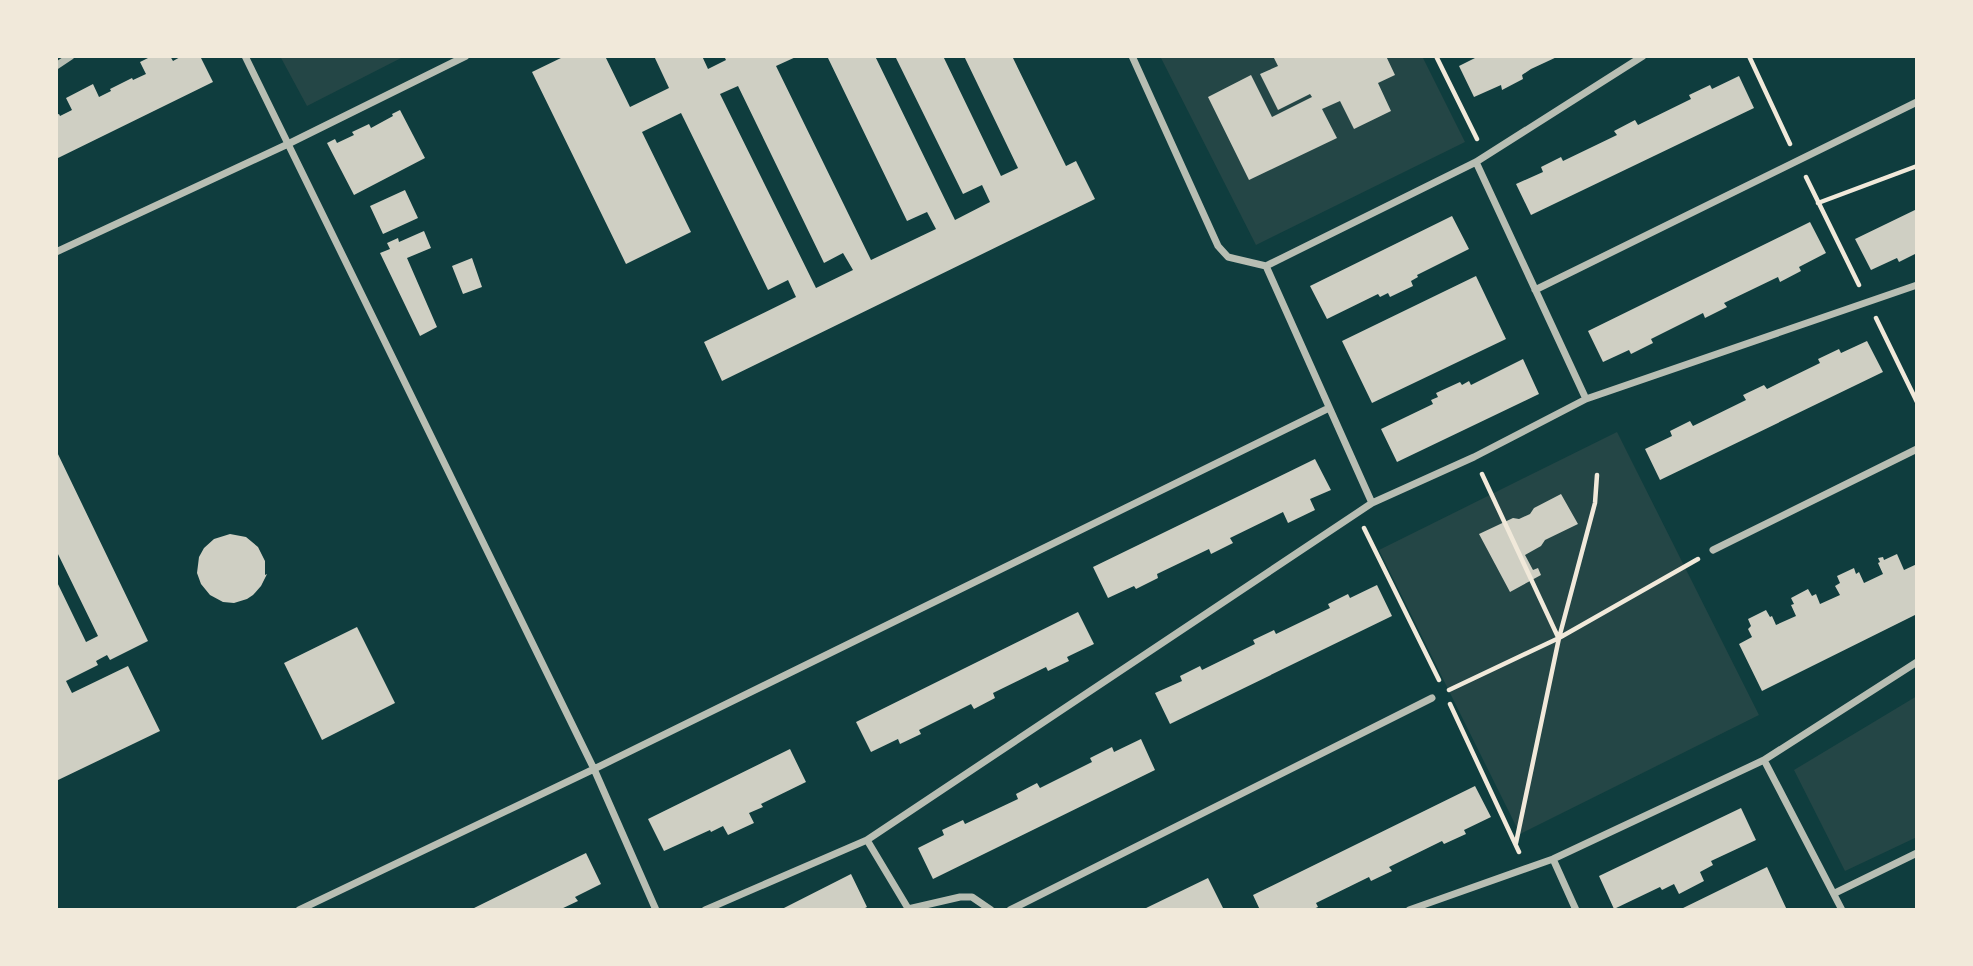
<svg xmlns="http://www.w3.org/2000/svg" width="1973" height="966" font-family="Commissioner,sans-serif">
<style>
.green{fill:#244646}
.building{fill:#cfcfc3;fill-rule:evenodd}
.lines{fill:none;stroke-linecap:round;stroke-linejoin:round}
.path{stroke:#f1e9da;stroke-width:4.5}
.minor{stroke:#b8beb3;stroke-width:7}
</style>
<rect width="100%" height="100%" fill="#0f3d3e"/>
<path class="green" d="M280 56H405L307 106Z
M1160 56H1422L1465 142 1256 245Z
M1617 432 1759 715 1520 834 1379 550Z
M1917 696V837L1845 871 1794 770Z"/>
<path class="building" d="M152 56H170L173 61 182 56H200L213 82 56 159V115L59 114 60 116 72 110 66 98 93 84 99 97 111 91 110 89 132 78 133 80 146 74 140 62Z
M565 56H605L630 107 669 88 654 56H702L708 69 726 60 724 56H798L776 66 871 260 936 229 927 212 907 221 827 56H875L955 220 990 202 982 185 963 194 895 56H943L1001 176 1018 168 964 56H1012L1066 166 1076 161 1095 199 722 381 704 342 796 297 788 280 768 290 681 113 642 132 691 232 626 264 532 72ZM738 86 824 263 843 253 853 270 816 288 720 94Z
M1273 56H1386L1395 75 1378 83 1391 111 1354 129 1340 101 1322 109 1337 138 1249 180 1208 97 1251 75 1272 117 1312 97 1310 94 1278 110 1260 74 1278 66Z
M1479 56H1559L1531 69 1522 75 1523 79 1502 90 1501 85 1474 97 1459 66Z
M1739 76 1754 108 1531 215 1516 184 1543 172 1541 167 1561 157 1563 161 1617 135 1614 131 1635 120 1638 125 1691 99 1689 95 1710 85 1712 89Z
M400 110 425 158 354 195 327 143 335 139 337 143 354 135 352 132 369 124 371 128 393 116 392 114Z
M405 190 418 218 383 234 370 206Z
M1917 209V253L1899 262 1897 258 1871 270 1855 239Z
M1452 216 1469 249 1417 275 1418 277 1411 281 1413 286 1390 297 1388 293 1380 297 1378 294 1327 319 1310 286Z
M1810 222 1826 253 1799 267 1801 271 1780 282 1778 277 1724 303 1727 307 1705 318 1703 313 1651 339 1653 343 1631 354 1629 350 1603 362 1588 331Z
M424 231 431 248 407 258 437 327 420 336 380 253 390 249 387 243 398 238 399 242Z
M472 258 482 287 463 294 452 266Z
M1476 276 1506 339 1372 403 1342 341Z
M1867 341 1883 372 1660 480 1645 449 1672 436 1670 431 1690 421 1693 426 1746 400 1743 395 1764 385 1767 389 1820 363 1818 359 1839 349 1841 353Z
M1523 359 1539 394 1397 462 1381 429 1433 404 1431 400 1438 397 1436 393 1460 382 1462 385 1469 381 1471 385Z
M56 450 148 641 110 660 107 655 96 661 98 665 66 681 72 693 128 666 160 731 56 781V685L58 684 56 679V580L86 642 98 636 56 550Z
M1315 459 1331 490 1310 499 1315 510 1288 523 1283 512 1230 538 1233 543 1211 554 1209 549 1157 574 1158 578 1136 589 1134 586 1108 598 1093 567Z
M1561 494 1578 524 1545 540 1541 546 1525 555 1533 570 1538 568 1541 575 1510 592 1479 534 1513 518 1519 519 1530 514 1534 508Z
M230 534 246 537 258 547 265 561V575L267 574 261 586 253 595 247 599 234 603 223 602 210 595 201 584 197 573 199 557 204 548 214 539Z
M1897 554 1904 570 1917 564V614L1762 691 1739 644 1752 637 1748 629 1751 626 1748 619 1766 610 1770 617 1772 616 1776 625 1796 616 1791 605 1794 604 1791 598 1808 589 1812 596 1816 594 1820 604 1840 595 1835 586 1840 583 1837 576 1854 568 1856 574 1859 572 1864 583 1883 574 1878 563 1880 562 1878 558 1883 557 1884 560Z
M1377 585 1392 616 1170 724 1155 693 1182 681 1180 676 1200 666 1202 670 1255 644 1253 640 1274 630 1276 634 1330 608 1328 604 1348 594 1350 598Z
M1078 612 1094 644 1067 657 1069 661 1048 671 1046 667 993 693 995 698 974 709 971 704 919 730 921 734 900 744 898 739 871 752 856 722Z
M357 627 395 703 322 740 284 663Z
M1141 739 1155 770 933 879 918 848 944 835 942 830 963 820 965 824 1018 799 1016 794 1037 783 1040 788 1092 762 1090 758 1112 747 1114 752Z
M790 749 806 782 761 804 763 807 749 813 754 823 728 835 723 826 711 832 710 830 664 851 648 819Z
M1475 786 1491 817 1464 830 1466 834 1444 844 1442 841 1389 867 1392 871 1371 881 1369 877 1316 903 1318 907 1311 910H1260L1253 895Z
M1741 808 1756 840 1711 861 1713 865 1700 872 1704 881 1679 894 1674 884 1662 890 1660 887 1614 909 1599 876Z
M586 853 601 884 575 897 578 901 559 910H555L554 908 549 910H470Z
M1767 867 1787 910H1679Z
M851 874 867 907 861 910H780Z
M1208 878 1223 908 1219 910H1142Z"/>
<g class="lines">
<path class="path" d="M1436 56 1477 139
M1749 56 1790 144
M1806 177 1859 285
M1818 203 1917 166
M1876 318 1917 402
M1482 474 1558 637
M1364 528 1439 680
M1449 690 1559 638 1698 559
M1450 704 1519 852
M1516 843 1559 638 1595 503 1597 475"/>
<path class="minor" d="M245 56 594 769 656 910
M1132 56 1218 246 1228 257 1266 266 1476 162 1643 56
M56 66 71 56
M1476 162 1586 399
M56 252 288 144 466 56
M1266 266 1372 503
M1535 290 1917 102
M1713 550 1917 449
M1764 760 1842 910
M867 840 909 910
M1553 859 1576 910
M1835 893 1917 853
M908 909 960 897H972L991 910
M299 910 594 769 1329 408
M705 910 867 840 1372 503 1474 457 1586 399 1917 285
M1010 910 1432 698
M1409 910 1553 859 1764 760 1917 662"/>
</g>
<rect width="1973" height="966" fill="none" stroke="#f1e9da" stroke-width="116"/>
</svg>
